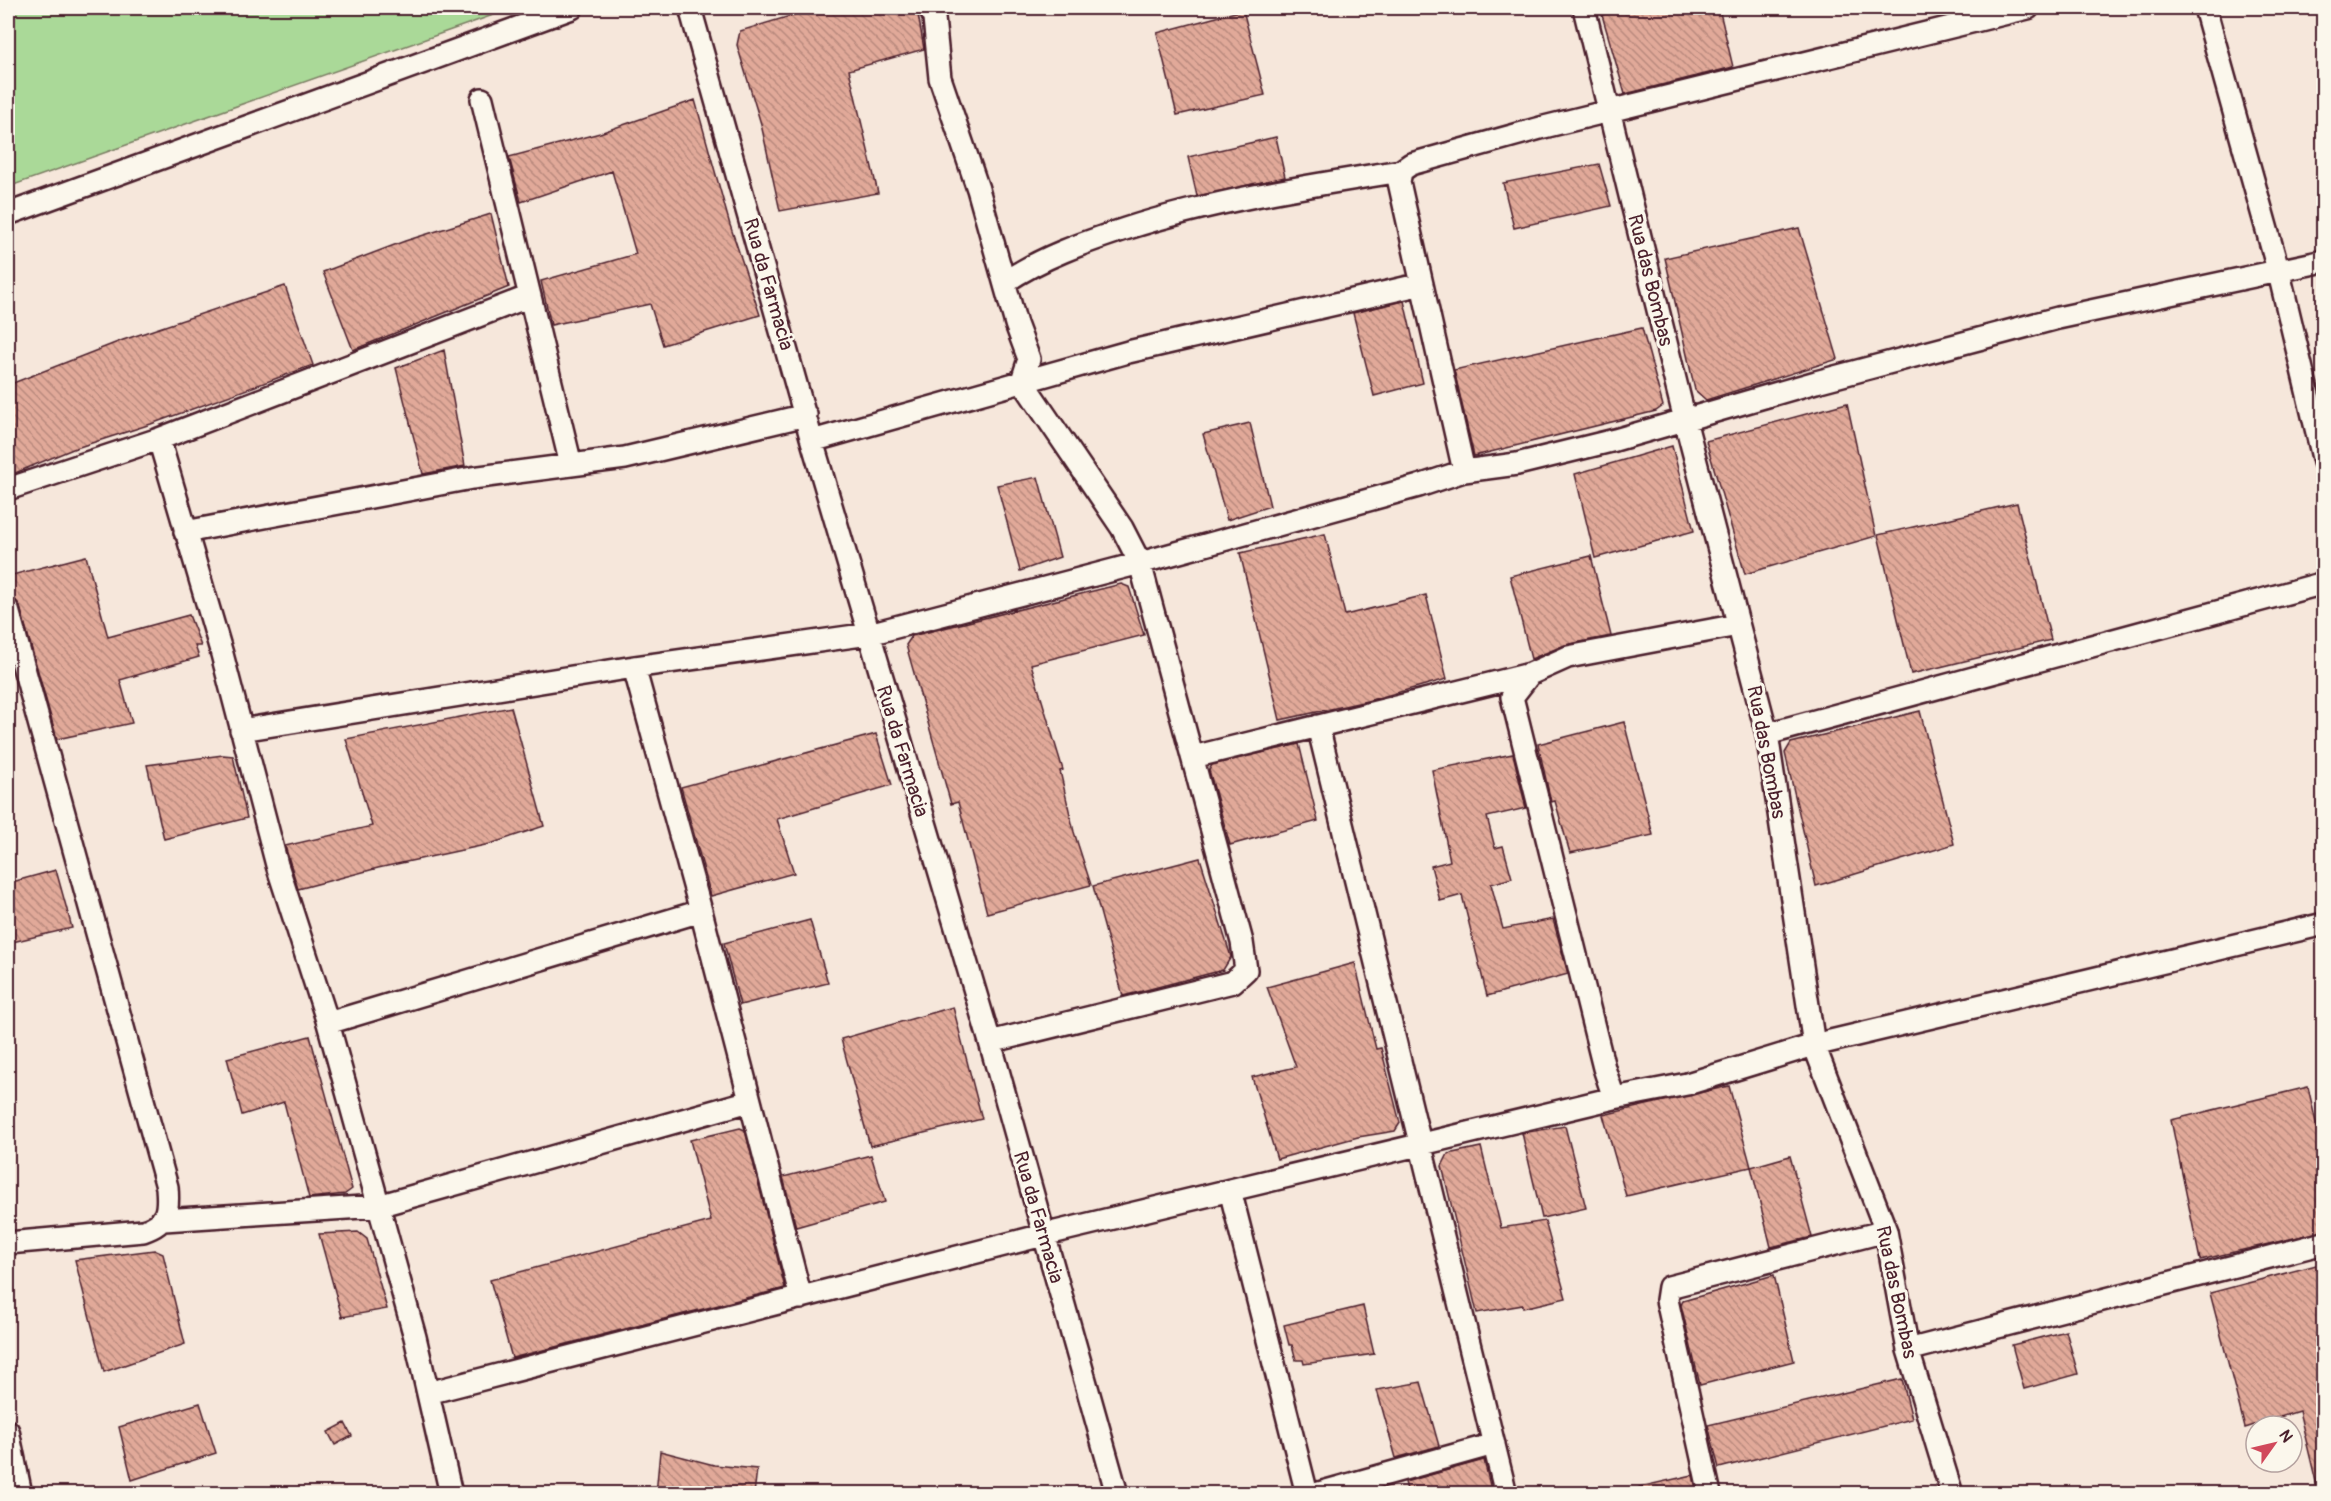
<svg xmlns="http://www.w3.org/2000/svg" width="2331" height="1501" font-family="Pangolin,sans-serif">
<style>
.garden{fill:#aad998;stroke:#7a7c62;stroke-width:1.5}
.building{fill:url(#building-back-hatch);stroke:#4a1f2b;stroke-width:1.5}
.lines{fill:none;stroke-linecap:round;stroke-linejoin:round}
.minor-casing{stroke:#4a1f2b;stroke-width:26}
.minor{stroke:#fbf7ec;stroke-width:21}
.labels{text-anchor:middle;stroke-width:6;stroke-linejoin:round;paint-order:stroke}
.street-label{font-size:20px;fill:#4a1f2b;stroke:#fbf7ec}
</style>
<defs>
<pattern id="building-back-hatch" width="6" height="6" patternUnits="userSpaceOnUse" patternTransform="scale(1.5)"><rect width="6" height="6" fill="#e1a999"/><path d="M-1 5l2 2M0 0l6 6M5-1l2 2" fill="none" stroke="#b8897d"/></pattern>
</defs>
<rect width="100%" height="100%" fill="#f6e7db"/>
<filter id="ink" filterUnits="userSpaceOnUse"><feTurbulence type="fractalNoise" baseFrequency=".0167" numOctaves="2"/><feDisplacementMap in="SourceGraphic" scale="12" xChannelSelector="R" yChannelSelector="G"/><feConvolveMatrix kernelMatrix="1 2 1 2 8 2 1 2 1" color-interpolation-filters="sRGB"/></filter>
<g filter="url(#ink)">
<path class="garden" d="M8 8H513L8 187Z"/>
<path class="building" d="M817 8H917L924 49 849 70 878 193 780 211 761 124 737 45 740 31Z
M1628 8H1719L1733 67 1625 94 1602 15Z
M1243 10 1265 95 1177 115 1157 33Z
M695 100 730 225 760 315 663 345 650 304 551 325 541 281 636 254 612 171 521 202 509 157 600 133Z
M1276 137 1285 177 1197 196 1188 157Z
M1599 164 1611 206 1514 228 1503 183Z
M491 214 509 287 353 350 323 272 405 241Z
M1799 228 1838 359 1706 400 1695 390 1665 258Z
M285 286 313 365 151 424 73 449 8 476V385L123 340Z
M1404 301 1423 383 1374 396 1353 313Z
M1642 328 1663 406 1656 411 1474 456 1454 370Z
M444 350 465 466 423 474 396 368Z
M1847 403 1876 536 1745 574 1706 441Z
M1250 423 1270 506 1227 520 1203 434Z
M1672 446 1694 531 1595 558 1575 474Z
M1038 477 1060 557 1020 571 997 485Z
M2017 503 2051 640 1911 674 1878 535Z
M1325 534 1345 615 1426 595 1447 679 1367 701 1280 720 1240 553Z
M86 556 108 637 189 615 201 646H195L199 657 120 680 132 723 57 739 20 607 16 601 10 598 8 591V576Z
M1591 556 1611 636 1565 645 1531 659 1510 576Z
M1121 584 1129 587 1144 635 1031 664 1063 770 1060 771 1074 832 1091 885 987 913 958 802 951 804 906 645 912 636Z
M511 707 544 826 490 844 378 868 298 889 285 846 372 826 346 739Z
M1920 711 1954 844 1816 886 1785 753 1791 743Z
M1624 722 1653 835 1570 853 1555 801 1551 802 1538 744Z
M876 734 892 785 777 819 794 873 711 896 681 787Z
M1299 744 1318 821 1230 845 1209 770 1212 765Z
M1513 754 1526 808 1487 817 1495 848 1503 846 1512 878 1491 884 1503 929 1553 919 1568 974 1487 996 1462 895 1440 901 1431 866 1450 861 1432 770Z
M223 755 233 756 247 818 164 839 147 765Z
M1200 858 1231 957 1223 970 1123 996 1093 886Z
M56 870 72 928 8 943V883Z
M810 920 828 983 740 1005 724 943Z
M1355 963 1376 1049 1381 1048 1400 1123 1395 1131 1358 1137 1277 1159 1252 1077 1296 1067 1267 987Z
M953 1007 982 1119 870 1146 841 1039Z
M310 1036 352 1189 345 1194 309 1198 284 1102 242 1115 227 1058Z
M1729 1086 1751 1167 1626 1196 1603 1115Z
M2308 1087 2324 1158V1231L2200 1260 2171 1120Z
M1565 1126 1586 1208 1542 1218 1522 1133Z
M740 1128 745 1130 785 1288 512 1358 490 1280 711 1221 690 1140Z
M1481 1147 1501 1228 1545 1221 1566 1298 1523 1308V1305L1477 1313 1442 1166 1448 1154Z
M871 1155 885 1202 796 1227 783 1177Z
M1790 1156 1812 1237 1771 1247 1751 1167Z
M358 1232 367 1239 387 1309 342 1317 319 1234Z
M154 1250 163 1254 185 1344 104 1372 75 1260Z
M2324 1263V1489L2318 1490 2299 1411 2245 1428 2210 1293Z
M1774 1275 1794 1361 1700 1385 1681 1305 1683 1301Z
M1363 1306 1374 1354 1304 1364 1303 1360H1296L1292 1345H1289L1284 1325Z
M2066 1331 2078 1374 2024 1389 2012 1345Z
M1902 1379 1912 1419 1719 1468 1708 1425Z
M1421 1382 1439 1446 1396 1458 1377 1390Z
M200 1403 216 1453 132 1480 119 1427Z
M345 1423 352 1436 335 1445 328 1432Z
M660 1451 714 1465 757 1469 754 1494H656Z
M1484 1460 1492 1494H1408L1405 1482Z
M1693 1475 1697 1494H1639V1487Z"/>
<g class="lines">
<g class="minor-casing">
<path id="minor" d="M690 8 812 441 990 1042 1117 1494
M930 8 934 18 940 78 978 189 1016 324 1029 359 1022 381 1122 528 1140 563 1419 486 1464 471
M1584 8 1685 420 1767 734 1814 1045 1886 1231 1908 1350 1952 1494
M2028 8 1544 127 1411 164 1401 171 1399 182 1464 471 1517 464 1615 440 1816 382 2058 318 2324 261
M2205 8 2279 273 2324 462
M482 99 571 465
M8 214 572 8
M1005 282C1042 257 1083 243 1125 229 1215 200 1307 186 1401 171
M159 439 530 296
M812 441 1128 352 1422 284
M8 489 159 439 222 654 277 865 328 1023 415 1337 451 1494
M185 532 472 478 625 458 806 415
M8 610 167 1187C169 1210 168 1223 143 1231L8 1243
M1738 625 1568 657 1530 674 1512 697 1604 1068 1614 1098 1687 1084 1814 1045 2324 924
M634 667 701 911 801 1298
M1318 726 1506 1494
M241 730 634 667 869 634 1140 563 1242 942 1246 970 1233 982 990 1042
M1767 734 2324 583
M1193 757 1530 674
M328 1023 701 911
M1230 1190 1307 1494
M164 1220 378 1206 750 1101
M1908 1350 2324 1243
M428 1393 1043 1235 1614 1098
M8 1431 21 1494
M1315 1494 1494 1444
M1710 1494 1667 1300 1669 1287 1886 1231"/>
</g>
<use href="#minor" class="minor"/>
</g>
</g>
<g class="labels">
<g class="street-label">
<text transform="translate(1651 280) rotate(76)" y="7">Rua das Bombas</text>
<text transform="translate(769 284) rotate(74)" y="7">Rua da Farmacia</text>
<text transform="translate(903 751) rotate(73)" y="7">Rua da Farmacia</text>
<text transform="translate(1767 752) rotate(79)" y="7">Rua das Bombas</text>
<text transform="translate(1039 1217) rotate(74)" y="7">Rua da Farmacia</text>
<text transform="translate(1897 1292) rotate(78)" y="7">Rua das Bombas</text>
</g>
</g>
<rect width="2331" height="1501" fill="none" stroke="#fbf7ec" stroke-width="30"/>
<rect x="15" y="15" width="2301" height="1471" fill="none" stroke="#4a1f2b" stroke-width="2" filter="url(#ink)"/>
<g transform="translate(2274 1444) rotate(56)"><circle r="28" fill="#fbf7ec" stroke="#b4a19f" stroke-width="1.5"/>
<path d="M0-4.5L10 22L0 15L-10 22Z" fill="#d1495b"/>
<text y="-9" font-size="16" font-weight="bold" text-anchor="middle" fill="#4a1f2b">N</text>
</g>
</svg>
